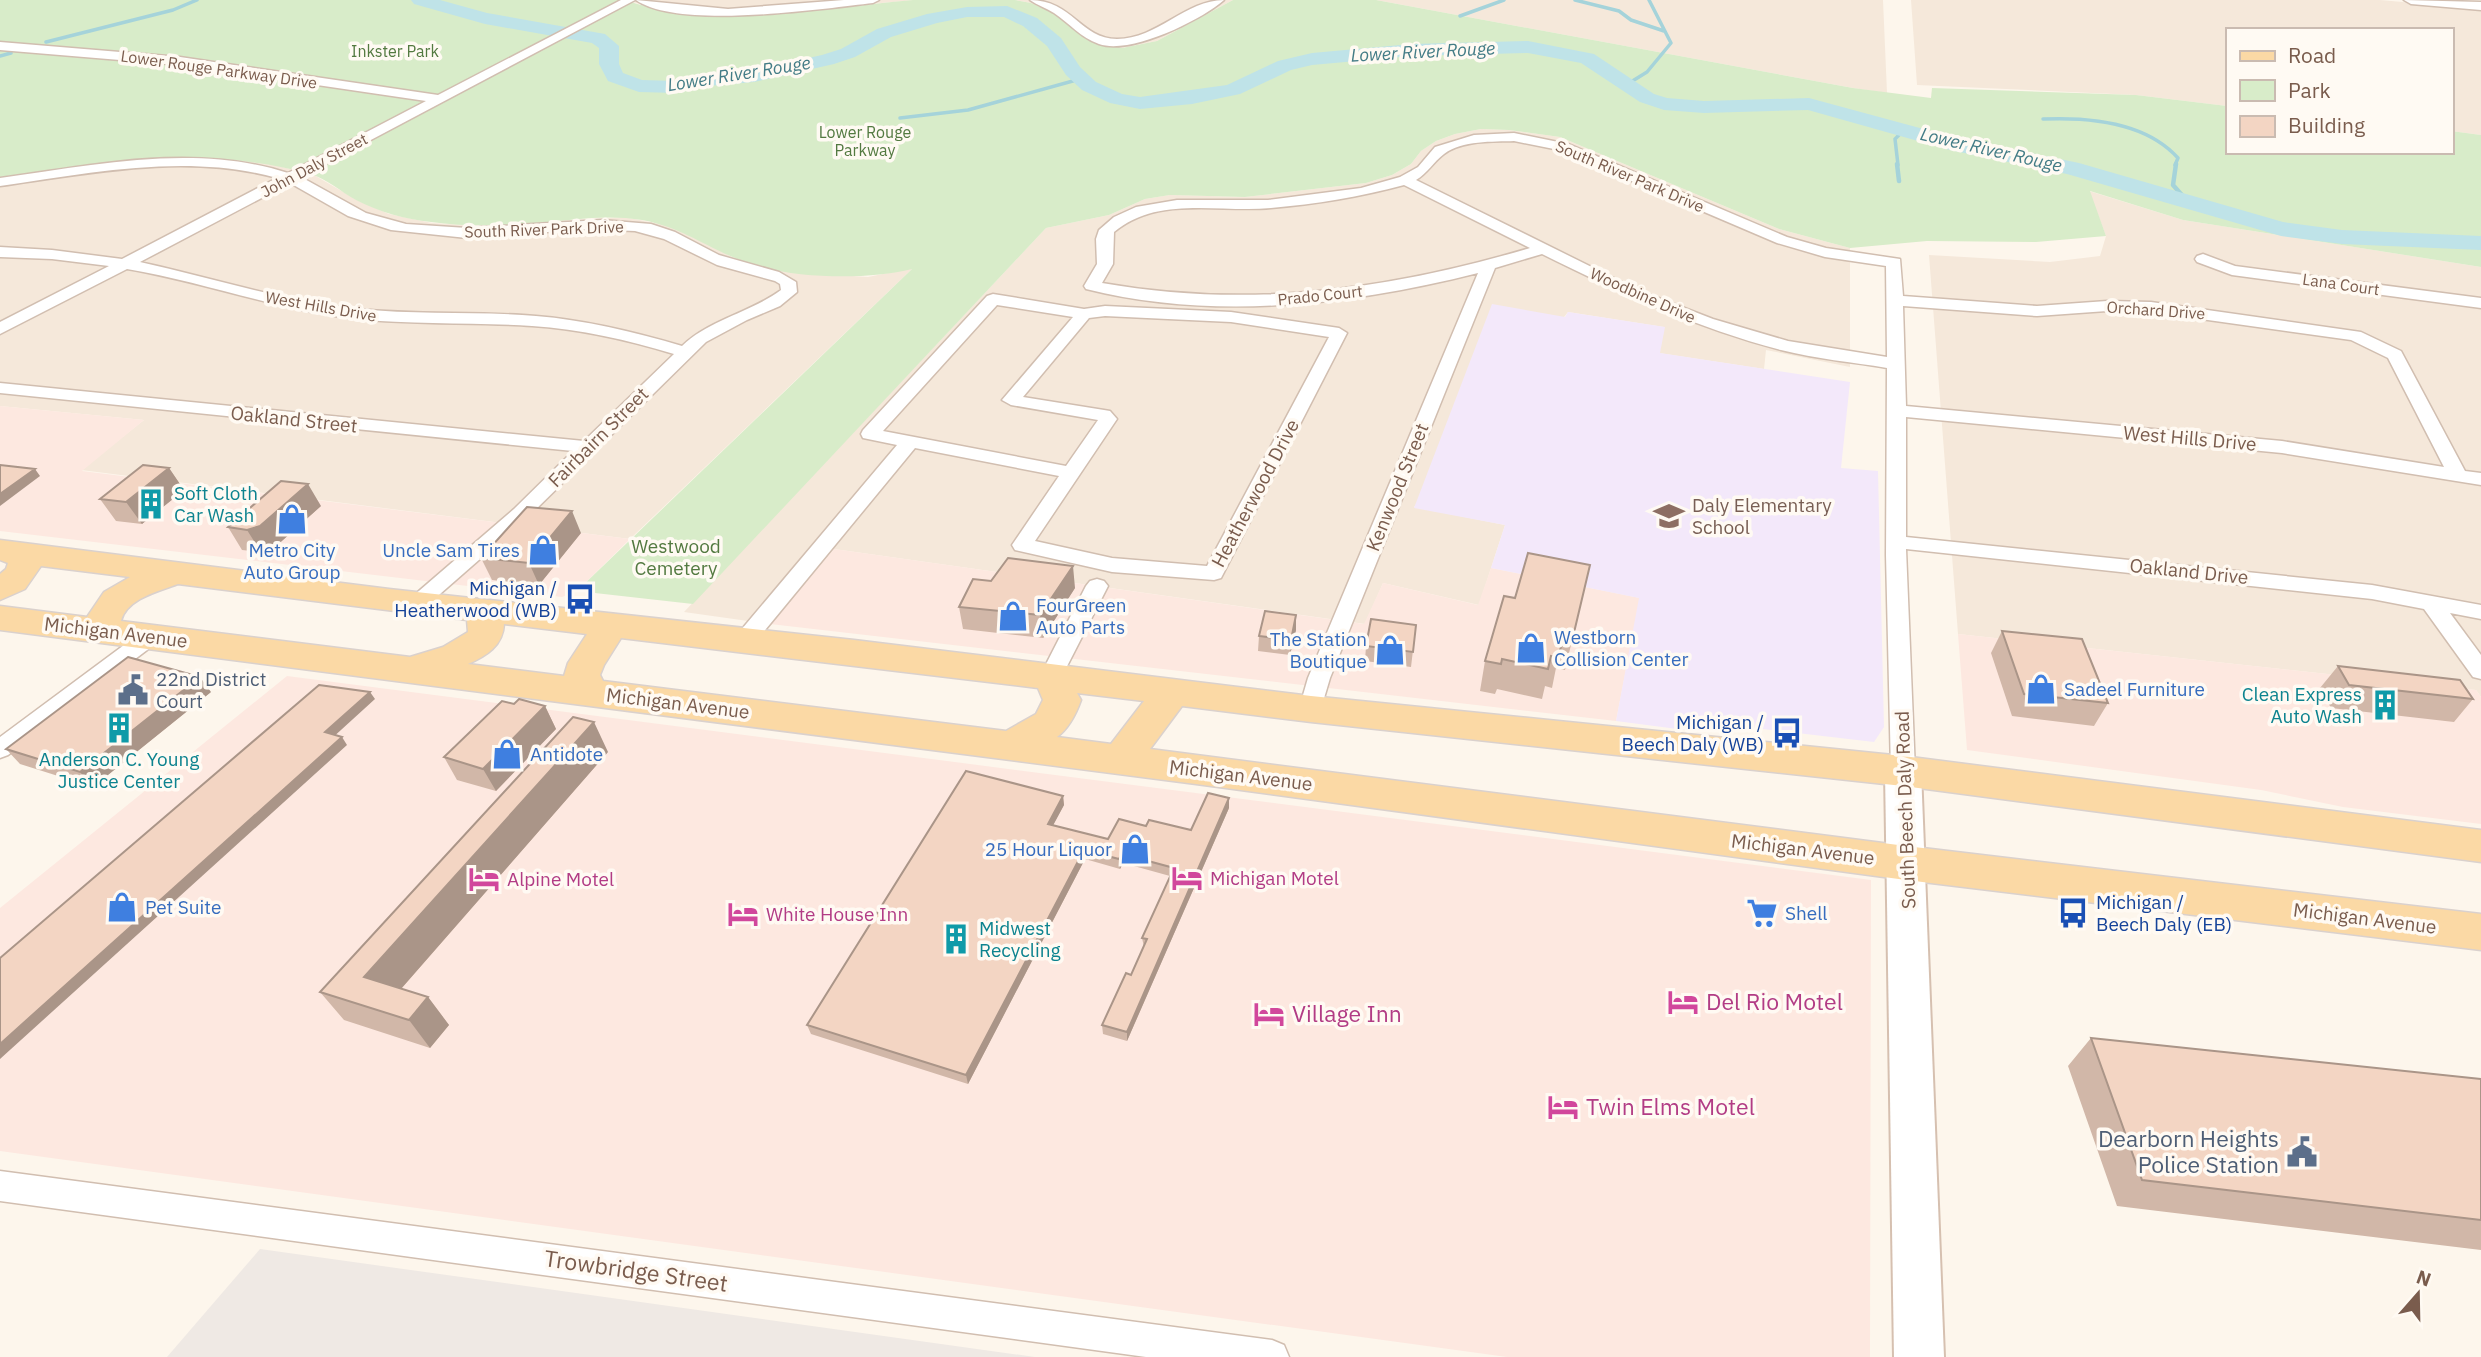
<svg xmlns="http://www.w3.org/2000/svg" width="2481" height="1357" font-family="'IBM Plex Sans',sans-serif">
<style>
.residential{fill:#f5e8da}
.commercial{fill:#fde8e0}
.industrial{fill:#efe9e4}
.education{fill:#f3e8fa}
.green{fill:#d8ecc9}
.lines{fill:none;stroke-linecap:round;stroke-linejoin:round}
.stream-far1{stroke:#a5d3da;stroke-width:3.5}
.stream{stroke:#a5d3da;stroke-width:4.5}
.river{fill:#bfe3e8;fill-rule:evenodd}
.minor-casing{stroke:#d1beb0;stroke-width:3}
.tertiary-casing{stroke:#d1beb0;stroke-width:3}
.secondary-casing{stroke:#d6c0b0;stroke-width:4}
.primary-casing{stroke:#dad1cd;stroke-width:3}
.minor{fill:#fff;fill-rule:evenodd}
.tertiary{fill:#fff;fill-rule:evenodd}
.secondary{fill:#fff;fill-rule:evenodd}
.primary{fill:#fbd9a5;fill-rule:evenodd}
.wall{fill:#d1b7a8}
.shaded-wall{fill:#aa9588}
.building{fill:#f3d5c3;stroke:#aa9588;stroke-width:2}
.labels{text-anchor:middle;stroke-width:7;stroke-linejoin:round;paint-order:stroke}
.far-park-label{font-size:16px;fill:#537a41;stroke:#fffaf3}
.far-street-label{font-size:16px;fill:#7a5c4d;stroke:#fffaf3}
.far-water-label{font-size:18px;font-style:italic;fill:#437c86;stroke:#fffaf3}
.street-label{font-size:19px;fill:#7a5c4d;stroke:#fffaf3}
.culture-label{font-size:19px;fill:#0d838f;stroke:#fffaf3;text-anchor:start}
.education-label{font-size:19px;fill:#785e54;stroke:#fffaf3;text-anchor:start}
.park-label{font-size:19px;fill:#537a41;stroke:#fffaf3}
.shop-label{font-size:19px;fill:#366cbe;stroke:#fffaf3;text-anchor:start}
.transit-label{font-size:19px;fill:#164399;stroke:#fffaf3;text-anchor:end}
.service-label{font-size:19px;fill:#4e5e75;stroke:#fffaf3;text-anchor:start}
.hotel-label{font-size:19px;fill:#b23c85;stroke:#fffaf3;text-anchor:start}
.near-hotel-label{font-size:23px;fill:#b23c85;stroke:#fffaf3;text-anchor:start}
.near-service-label{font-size:23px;fill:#4e5e75;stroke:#fffaf3;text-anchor:end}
.near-street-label{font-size:23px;fill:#7a5c4d;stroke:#fffaf3}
</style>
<rect width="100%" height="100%" fill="#fdf6ec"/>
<path class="residential" d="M624 0H915L736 16 656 8Z
M1015 0H1233L1157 41 1122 48 1083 37 1054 13 1031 3Z
M1376 0H1883L1887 93 1853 88Z
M1911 0H2380L2481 9V135L2451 131V30H2227V106L2136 95 1917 85Z
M1481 129 1509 130 1560 137 1779 229 1850 248V367L1766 350 1764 369 1659 353 1664 327 1568 312 1414 507 1505 525 1479 605 1383 583 1365 624 834 549 770 624 684 612 1046 228 1109 215 1145 199 1170 195 1245 197 1366 183 1392 175 1411 164 1421 151 1436 141 1455 134Z
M137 159H233L267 163 314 175 357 200 389 214 432 223 481 226 624 217 665 225 690 234 736 259 791 272 868 277 913 268 630 539 81 470 144 420 0 406V177Z
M2089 191 2183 220 2481 267V697L2476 690 1958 634 1929 255 2050 262 2100 256 2106 236Z"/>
<path class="commercial" d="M0 406 144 420 82 471 630 539 577 591 562 597 0 531Z
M834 549 1364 624 1383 583 1478 605 1491 568 1640 598 1616 721 770 624Z
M1958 634 2476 690 2481 697V824L2343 807 2261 790 1967 750Z
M287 676 1871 880 1870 1357H1507L0 1151V908Z"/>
<path class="industrial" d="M260 1249 1035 1357H167Z"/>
<path class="education" d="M1492 304 1565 317 1568 312 1665 327 1660 353 1850 382 1841 468 1878 471 1884 727 1874 742 1737 726 1685 730 1616 721 1639 598 1491 568 1505 525 1414 508Z"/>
<path class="green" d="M0 0H624C718 31 817 8 913 0 947 0 981 0 1015 0L1031 3 1054 13 1083 37 1122 48 1157 41 1233 0H1376L1853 88 1931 98 1932 88 2136 95 2227 106V152H2451V131L2481 135V267L2183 220 2090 191 2106 236 2036 242 1927 241 1850 248 1779 229 1560 137 1509 130 1481 129 1455 134 1436 141 1421 151 1411 164 1392 175 1366 183 1245 197 1170 195 1145 199 1109 215 1046 228 693 604 577 591 912 269C863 281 782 279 735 258 701 244 680 227 642 220 607 214 573 220 537 223 503 226 466 227 431 222 405 219 379 212 356 200 341 192 326 178 310 174 207 145 104 163 0 177Z"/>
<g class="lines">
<path class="stream-far1" d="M1575 0 1619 11 1631 20 1664 31
M1460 16 1504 0
M46 42 173 10 197 0
M0 56 11 53
M1626 85 1647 72 1671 43 1649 0
M900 118 968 110 1080 79
M2043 119C2089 117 2146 122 2178 158L2175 165
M1898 165 1895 139 1904 130"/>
<path class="stream" d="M1897 164 1899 181
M2176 164 2173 185 2187 201"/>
<path class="river" d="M411 0H440L487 13 605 34 619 46V64L623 73 642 80 676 81 707 74 754 70 822 55 841 49 877 29 927 14 967 7 1007 6 1037 18 1061 38 1080 67 1096 82 1122 94 1140 97 1227 85 1278 61 1312 53 1412 44 1528 41 1594 54 1654 94 1667 98 1704 101 1809 98 1953 137 2079 163 2283 222 2342 230 2481 236V250L2342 244 2281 236 2067 174 1950 150 1808 110 1704 113 1664 110 1640 102 1581 63 1528 53 1412 56 1312 65 1291 70 1240 94 1192 104 1140 109 1110 103 1082 90 1066 75 1047 46 1023 26 1004 17H967L937 23 891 37 855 57 834 64 754 82 707 86 676 93 639 92 608 81 599 64V48L592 43 485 24 414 4Z"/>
<g class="minor-casing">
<path id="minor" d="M621 0H635L301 177 366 213 406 224 467 228 602 220 651 224 675 232 719 255 779 272 796 282 797 292 780 306 747 320 706 342 528 517 424 608H408L405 603 514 509 573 451 0 393V383L584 441 674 354C628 340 580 329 532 326 474 322 415 325 356 319 278 310 204 282 127 269L0 334V322L109 266 52 259 0 257V247L52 250 122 259 277 178C187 153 91 173 0 186V178C94 165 196 143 288 173L426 101 180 65 0 50V42L180 57 438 95ZM290 183 348 216 391 230 467 238 586 229 635 231 664 239 717 265 775 281 780 284 781 290C750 313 710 319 682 346 635 332 585 320 536 316 477 311 418 315 359 309 285 302 213 278 140 262Z
M636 0 728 9 844 0H879L873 3C821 9 678 30 636 0Z
M1030 0C1072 0 1081 39 1117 39 1157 39 1186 0 1224 0 1200 21 1130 55 1099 44 1081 38 1069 23 1054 13 1046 8 1037 5 1030 0Z
M1514 133 1568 144 1787 237 1826 248 1900 259 1903 296 2037 306 2107 301 2151 302 2361 332 2401 351 2465 471 2481 473V485L2282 453 1906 417V537L2372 585 2481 605V619L2450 613 2481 655V679L2473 677 2424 609 2372 599 1906 549 1915 771 1912 777 1903 780 1894 777 1891 771 1886 555 1887 368C1852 362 1816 359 1781 350 1697 328 1620 293 1542 254L1495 268 1330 678 1319 715 1311 717 1303 715 1299 709 1308 678 1478 273C1352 305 1214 321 1086 289L1084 286 1097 264 1096 239 1099 230 1114 217 1136 207 1177 200H1268L1361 188 1400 177 1418 167 1435 147 1474 135ZM1514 141 1559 150 1777 243 1825 257 1886 266 1887 357 1788 341 1713 319 1638 290 1416 180C1428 173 1433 162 1444 154 1462 140 1493 142 1514 141ZM1404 185 1530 248C1388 290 1249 309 1102 283L1113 264 1114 232C1158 195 1219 213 1271 208 1316 204 1360 197 1404 185ZM1903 306 2037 316 2107 311 2151 312 2351 340 2388 358 2444 467 2282 441 1906 406Z
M2203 254 2235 266 2481 298V308L2232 275 2197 262 2195 259 2197 256Z
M993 294 1084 309 1105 306 1231 312 1339 328 1347 333 1221 578 1214 580 1112 572 1015 550 1012 545 1059 476 915 448 752 646 744 648 736 646 733 641 736 636 897 445 863 438 861 434 863 430 987 296ZM997 305 1073 317 1002 400 1011 405 1098 420 1066 466 883 431ZM1105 316 1231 322 1329 337 1207 566 1112 558 1035 541 1117 419 1110 411 1104 410 1023 397 1089 318Z
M1097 579 1104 581 1108 586 1062 676 1059 682 1051 684 1043 682 1040 676 1086 586 1090 581Z
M151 629 159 631 162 636 159 641 8 755 0 758V737L143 631Z
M0 1171 1272 1340 1284 1345 1289 1357H1146L0 1201Z"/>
</g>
<g class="tertiary-casing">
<path id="tertiary" d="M2404 0 2481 2V10L2411 4Z"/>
</g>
<g class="secondary-casing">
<path id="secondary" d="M1903 758 1916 762 1921 771 1944 1357H1894L1885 771 1890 762Z"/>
</g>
<g class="primary-casing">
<path id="primary" d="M0 540 389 589 854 640 1311 696 1903 756 2481 830V862L1903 786 1311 722 1182 706 1150 749 1906 846 2481 914V950L1906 880 1196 784 0 630V606L87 617 104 592 130 577 41 566 25 589 0 600V574L6 569 8 563 0 560ZM178 584 467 620 468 632 443 647 410 657 121 621C126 599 159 591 178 584ZM504 624 587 634 568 663 564 676 468 664C486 656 503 646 504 624ZM621 638 1038 688 1043 700 1036 714 1006 731 603 681 600 675 604 665ZM1077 693 1144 701 1111 744 1057 737C1069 728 1076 714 1081 700Z"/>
</g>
<use href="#minor" class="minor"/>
<use href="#tertiary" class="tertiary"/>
<use href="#secondary" class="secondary"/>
<use href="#primary" class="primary"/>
</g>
<path class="wall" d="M169 468 184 490 142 524 116 521 100 499Z
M321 506 274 548 261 552 242 550 228 527Z
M581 533 539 585 492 580 481 558Z
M1590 565 1565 670 1556 668 1552 688 1545 686 1542 699 1497 689 1495 694 1480 691 1485 661 1515 598Z
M1075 588 1043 638 963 629 959 607Z
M1296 615V630L1290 655 1258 651 1259 636Z
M1416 625 1411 667 1365 661 1366 646Z
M2002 631 2108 703 2094 726 2012 716 1991 653Z
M2338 666 2473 699 2454 722 2331 708 2320 688Z
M211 692 93 787 20 764 6 749Z
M514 704 545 706 556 729 496 791 457 780 444 757Z
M608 752 401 989 428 997 449 1025 430 1048 344 1020 320 992Z
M1063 796 1064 805 1053 825 1108 839 1146 826 1191 830 1229 808 1127 1041 1103 1034 1102 1025 1131 975 1144 947 1142 938 1170 876 1123 863 1120 869 1085 859 968 1084 811 1034 807 1025Z
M2091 1038 2481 1079V1250L2117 1206 2068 1066Z"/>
<path class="shaded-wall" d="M169 468 184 490 142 524 126 502Z
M35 469 40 476 0 506V494Z
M308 484 321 506 274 548 261 552 247 530Z
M572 511 581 533 539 585 529 563Z
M1073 566 1075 588 1043 638 1040 615Z
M1296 615V630L1290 655 1291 640Z
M200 677 211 692 93 787 80 772Z
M370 692 375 699 330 740 325 732Z
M545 706 556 729 496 791 483 769Z
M594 722 608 752 386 1006 364 977Z
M342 737 347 745 0 1059V1044Z
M1063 796 1064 805 1049 833 1048 824Z
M1229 798V808L1127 1041V1032Z
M1084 850 1085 859 968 1084 966 1075Z
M1122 854 1123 863 1120 869 1119 859Z
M428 997 449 1025 430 1048 409 1020Z"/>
<path class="building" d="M0 465 35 469 0 494Z
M143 465 169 468 126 502 100 499Z
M281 481 308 484 260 526 247 530 228 527Z
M527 507 572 511 529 563 481 558Z
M1528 553 1590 565 1572 641 1563 639 1558 658 1551 656 1548 669 1502 659 1501 664 1485 661 1504 596 1515 598Z
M1008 558 1073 566 1040 615 959 607 973 579 991 581Z
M1265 611 1296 615 1291 640 1259 636Z
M1371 619 1416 625 1413 652 1366 646Z
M2002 631 2082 639 2108 703 2024 694Z
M128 657 200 677 80 772 6 749Z
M2338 666 2460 680 2473 699 2349 685Z
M319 685 370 692 325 732 342 737 0 1044V958Z
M519 699 545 706 483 769 444 757 502 701 514 704Z
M573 717 594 722 364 977 428 997 409 1020 320 992Z
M966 771 1063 796 1048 824 1108 839 1119 819 1146 826 1149 820 1191 830 1208 793 1229 798 1127 1032 1102 1025 1126 973 1131 975 1147 939 1142 938 1174 868 1122 854 1119 859 1084 850 966 1075 807 1025Z
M2091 1038 2481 1079V1220L2142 1180Z"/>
<defs>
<g id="building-bare" transform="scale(2.415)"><path d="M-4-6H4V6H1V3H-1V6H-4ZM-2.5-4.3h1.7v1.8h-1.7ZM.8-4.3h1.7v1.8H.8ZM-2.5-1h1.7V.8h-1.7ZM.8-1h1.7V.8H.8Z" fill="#0f9aa8" stroke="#fffaf3" stroke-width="2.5" paint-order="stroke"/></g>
<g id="school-bare" transform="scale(2.415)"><path d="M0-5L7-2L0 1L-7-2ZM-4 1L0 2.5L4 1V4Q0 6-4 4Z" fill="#8d6e63" stroke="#fffaf3" stroke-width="2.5" paint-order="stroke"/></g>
<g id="shop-bare" transform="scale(2.415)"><path d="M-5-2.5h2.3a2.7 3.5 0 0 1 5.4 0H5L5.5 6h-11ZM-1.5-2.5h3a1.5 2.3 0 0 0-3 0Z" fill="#3f7fe0" stroke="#fffaf3" stroke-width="2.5" paint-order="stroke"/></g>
<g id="bus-bare" transform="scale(2.415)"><path d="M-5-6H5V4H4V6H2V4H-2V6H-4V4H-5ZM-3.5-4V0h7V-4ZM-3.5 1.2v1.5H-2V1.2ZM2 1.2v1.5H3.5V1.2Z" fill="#1a4fb4" stroke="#fffaf3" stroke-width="2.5" paint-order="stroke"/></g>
<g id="civic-bare" transform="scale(2.415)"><path d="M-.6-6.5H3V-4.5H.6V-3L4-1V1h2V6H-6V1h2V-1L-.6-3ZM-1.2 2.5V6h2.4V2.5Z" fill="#5c6f8a" stroke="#fffaf3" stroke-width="2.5" paint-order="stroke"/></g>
<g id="hotel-bare" transform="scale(2.415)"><path d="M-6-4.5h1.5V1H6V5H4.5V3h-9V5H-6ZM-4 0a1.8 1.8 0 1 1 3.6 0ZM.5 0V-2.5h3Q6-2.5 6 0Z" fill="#d1479c" stroke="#fffaf3" stroke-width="2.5" paint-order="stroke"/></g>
<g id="supermarket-bare" transform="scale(2.415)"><path d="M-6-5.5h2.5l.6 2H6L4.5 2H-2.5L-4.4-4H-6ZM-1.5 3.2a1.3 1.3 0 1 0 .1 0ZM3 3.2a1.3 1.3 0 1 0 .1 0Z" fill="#3f7fe0" stroke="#fffaf3" stroke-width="2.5" paint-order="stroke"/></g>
</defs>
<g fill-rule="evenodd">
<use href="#building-bare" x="151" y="504"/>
<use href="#school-bare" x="1669" y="516"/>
<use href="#shop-bare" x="292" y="519"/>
<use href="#shop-bare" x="543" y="550"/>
<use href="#bus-bare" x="580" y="599"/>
<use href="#shop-bare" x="1013" y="616"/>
<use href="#shop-bare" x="1531" y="648"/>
<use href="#shop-bare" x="1390" y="650"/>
<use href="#shop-bare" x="2041" y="689"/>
<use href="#civic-bare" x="133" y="690"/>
<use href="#building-bare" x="2385" y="705"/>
<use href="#building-bare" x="119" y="728"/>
<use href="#bus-bare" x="1787" y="733"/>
<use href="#shop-bare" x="507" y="754"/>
<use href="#shop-bare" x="1135" y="849"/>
<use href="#hotel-bare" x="1187" y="878"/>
<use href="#hotel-bare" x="484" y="879"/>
<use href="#shop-bare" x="122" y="907"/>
<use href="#supermarket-bare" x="1762" y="913"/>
<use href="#bus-bare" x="2073" y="913"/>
<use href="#hotel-bare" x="743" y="914"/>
<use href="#building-bare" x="956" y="939"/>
<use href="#hotel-bare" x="1683" y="1002"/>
<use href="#hotel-bare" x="1269" y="1014"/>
<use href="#hotel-bare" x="1563" y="1107"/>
<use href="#civic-bare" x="2302" y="1152"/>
</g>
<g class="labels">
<g class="far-park-label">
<text x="395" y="57">Inkster Park</text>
<text x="865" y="138">Lower Rouge<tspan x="865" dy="18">Parkway</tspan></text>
</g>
<g class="far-street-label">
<text transform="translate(219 69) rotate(8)" y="6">Lower Rouge Parkway Drive</text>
<text transform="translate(314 165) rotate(-28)" y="6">John Daly Street</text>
<text transform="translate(1630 176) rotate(23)" y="6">South River Park Drive</text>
<text transform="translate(544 229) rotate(-2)" y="6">South River Park Drive</text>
<text transform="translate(2341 284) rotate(8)" y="6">Lana Court</text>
<text transform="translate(1320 295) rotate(-6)" y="6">Prado Court</text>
<text transform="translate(1643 295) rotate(24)" y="6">Woodbine Drive</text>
<text transform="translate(321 306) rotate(10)" y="6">West Hills Drive</text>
<text transform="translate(2156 310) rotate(4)" y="6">Orchard Drive</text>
</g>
<g class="far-water-label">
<text transform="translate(1423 52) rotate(-3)" y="6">Lower River Rouge</text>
<text transform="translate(739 74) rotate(-9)" y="6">Lower River Rouge</text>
<text transform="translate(1991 150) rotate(13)" y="6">Lower River Rouge</text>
</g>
<g class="street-label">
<text transform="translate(294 419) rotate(6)" y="7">Oakland Street</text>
<text transform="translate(598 437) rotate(-45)" y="7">Fairbairn Street</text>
<text transform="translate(2190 438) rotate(5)" y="7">West Hills Drive</text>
<text transform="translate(1397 487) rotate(-68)" y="7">Kenwood Street</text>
<text transform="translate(1255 493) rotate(-62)" y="7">Heatherwood Drive</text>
<text transform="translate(2189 571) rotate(6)" y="7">Oakland Drive</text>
<text transform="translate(116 632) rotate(7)" y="7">Michigan Avenue</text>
<text transform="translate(678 703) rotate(7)" y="7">Michigan Avenue</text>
<text transform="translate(1241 775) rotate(7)" y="7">Michigan Avenue</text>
<text transform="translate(1905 810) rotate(-92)" y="7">South Beech Daly Road</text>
<text transform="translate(1803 849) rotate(7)" y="7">Michigan Avenue</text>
<text transform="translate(2365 918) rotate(7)" y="7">Michigan Avenue</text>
</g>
<g class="culture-label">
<text x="174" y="500">Soft Cloth<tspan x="174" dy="22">Car Wash</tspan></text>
<text x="2362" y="701" text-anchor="end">Clean Express<tspan x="2362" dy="22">Auto Wash</tspan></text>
<text x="119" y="766" text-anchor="middle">Anderson C. Young<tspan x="119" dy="22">Justice Center</tspan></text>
<text x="979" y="935">Midwest<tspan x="979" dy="22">Recycling</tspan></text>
</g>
<g class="education-label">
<text x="1692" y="512">Daly Elementary<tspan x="1692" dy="22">School</tspan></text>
</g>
<g class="park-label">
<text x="676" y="553">Westwood<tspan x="676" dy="22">Cemetery</tspan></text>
</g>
<g class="shop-label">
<text x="292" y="557" text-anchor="middle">Metro City<tspan x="292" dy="22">Auto Group</tspan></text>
<text x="520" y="557" text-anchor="end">Uncle Sam Tires</text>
<text x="1036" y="612">FourGreen<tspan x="1036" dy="22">Auto Parts</tspan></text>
<text x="1554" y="644">Westborn<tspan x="1554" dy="22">Collision Center</tspan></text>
<text x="1367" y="646" text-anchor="end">The Station<tspan x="1367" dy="22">Boutique</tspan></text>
<text x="2064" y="696">Sadeel Furniture</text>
<text x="530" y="761">Antidote</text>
<text x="1112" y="856" text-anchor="end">25 Hour Liquor</text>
<text x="145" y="914">Pet Suite</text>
<text x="1785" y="920">Shell</text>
</g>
<g class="transit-label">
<text x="557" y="595">Michigan /<tspan x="557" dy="22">Heatherwood (WB)</tspan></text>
<text x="1764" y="729">Michigan /<tspan x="1764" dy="22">Beech Daly (WB)</tspan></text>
<text x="2096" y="909" text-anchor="start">Michigan /<tspan x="2096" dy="22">Beech Daly (EB)</tspan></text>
</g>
<g class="service-label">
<text x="156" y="686">22nd District<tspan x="156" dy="22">Court</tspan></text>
</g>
<g class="hotel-label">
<text x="1210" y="885">Michigan Motel</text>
<text x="507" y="886">Alpine Motel</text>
<text x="766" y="921">White House Inn</text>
</g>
<g class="near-hotel-label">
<text x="1706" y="1010">Del Rio Motel</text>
<text x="1292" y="1022">Village Inn</text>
<text x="1586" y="1115">Twin Elms Motel</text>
</g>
<g class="near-service-label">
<text x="2279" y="1147">Dearborn Heights<tspan x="2279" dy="26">Police Station</tspan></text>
</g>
<g class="near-street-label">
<text transform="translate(636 1271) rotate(8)" y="8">Trowbridge Street</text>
</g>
</g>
<rect x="2226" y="28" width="228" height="126" fill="#fffaf3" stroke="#cabbb1" stroke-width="2"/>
<rect x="2240" y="51" width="35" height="10" fill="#fbd9a5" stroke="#cabbb1" stroke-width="2"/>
<text x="2288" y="63" font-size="21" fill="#7a5c4d">Road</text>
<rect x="2240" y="80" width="35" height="21" fill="#d8ecc9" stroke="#cabbb1" stroke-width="2"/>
<text x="2288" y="98" font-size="21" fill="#7a5c4d">Park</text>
<rect x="2240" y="116" width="35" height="21" fill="#f3d5c3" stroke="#cabbb1" stroke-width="2"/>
<text x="2288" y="133" font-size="21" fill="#7a5c4d">Building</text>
<g transform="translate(2418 1294) rotate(20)" stroke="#fffaf3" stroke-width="5" paint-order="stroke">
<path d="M0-5L12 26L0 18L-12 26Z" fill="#7a5c4d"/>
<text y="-10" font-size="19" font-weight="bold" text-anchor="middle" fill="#7a5c4d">N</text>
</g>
</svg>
